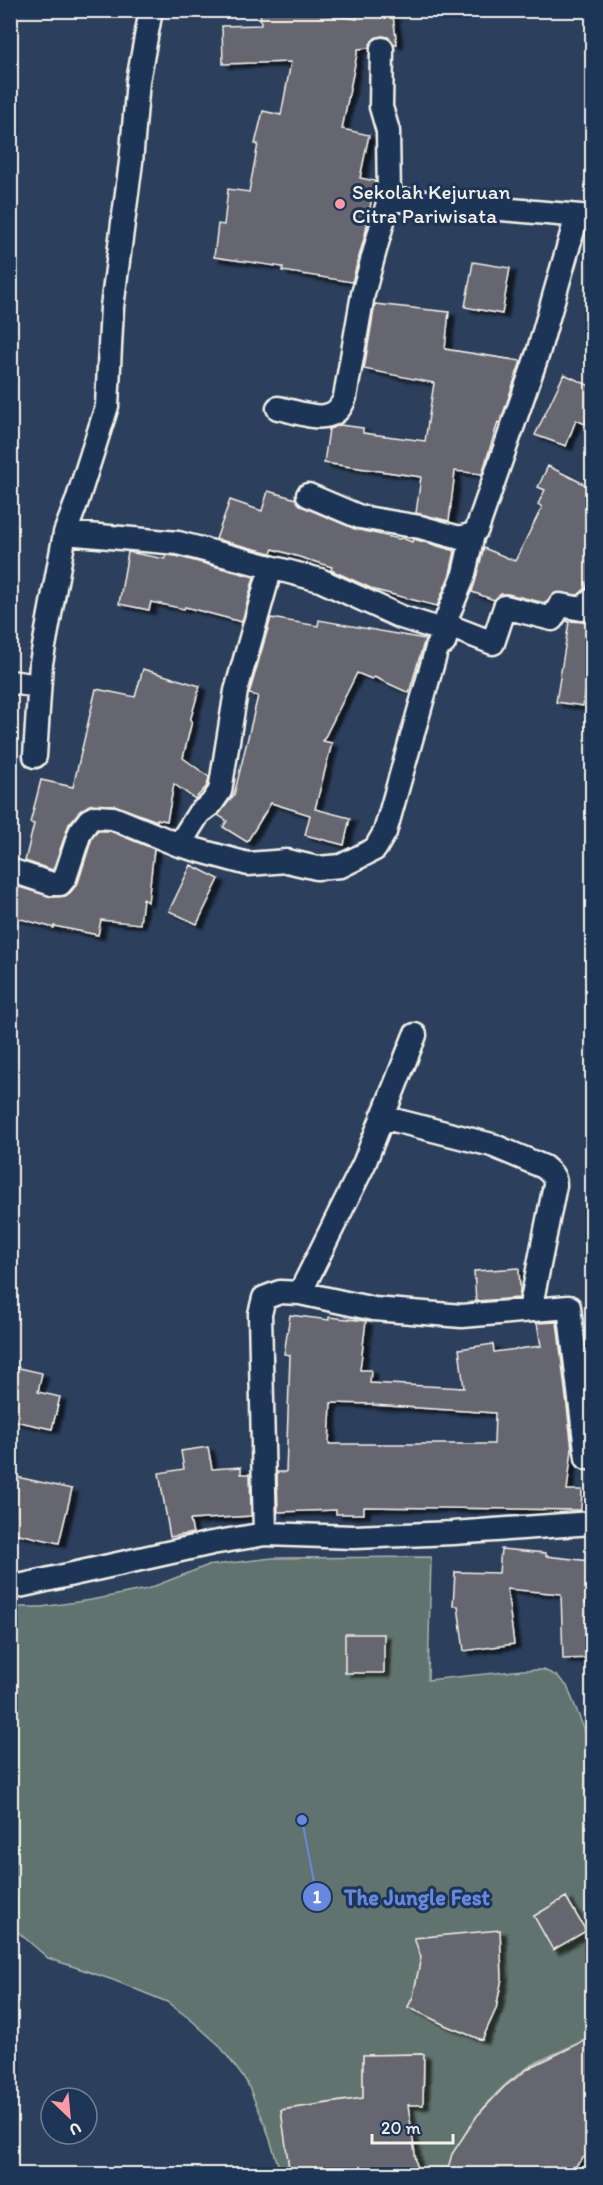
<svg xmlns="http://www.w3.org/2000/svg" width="603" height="2185" font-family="Itim,sans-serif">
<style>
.green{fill:#60736e;stroke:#aab2ab;stroke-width:1.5;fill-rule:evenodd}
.building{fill:#666670;stroke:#f4f1e8;stroke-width:1.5;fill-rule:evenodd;filter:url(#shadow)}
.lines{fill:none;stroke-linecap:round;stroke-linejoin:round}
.street-casing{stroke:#f4f1e8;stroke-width:27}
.street{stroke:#1d3557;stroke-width:22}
.poi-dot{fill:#ff9aa2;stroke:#1d3557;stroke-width:2}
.labels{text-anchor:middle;stroke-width:6;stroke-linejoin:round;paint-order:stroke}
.poi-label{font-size:21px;fill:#f4f1e8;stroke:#1d3557;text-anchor:start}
.leader{fill:none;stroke:#6887de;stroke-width:2}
.callout-dot{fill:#6887de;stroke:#1d3557;stroke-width:2}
.mark-label{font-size:18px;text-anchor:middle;font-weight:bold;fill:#fff}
.callout-label{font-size:22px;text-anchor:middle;font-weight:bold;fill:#6887de;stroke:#1d3557;stroke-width:6;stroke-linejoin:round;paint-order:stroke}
</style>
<defs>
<filter id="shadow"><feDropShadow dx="6" dy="4" stdDeviation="1.5" flood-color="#0009"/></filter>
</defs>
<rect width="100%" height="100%" fill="#2c3f5c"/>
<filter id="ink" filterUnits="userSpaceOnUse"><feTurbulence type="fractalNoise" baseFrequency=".0167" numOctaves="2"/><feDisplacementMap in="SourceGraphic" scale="12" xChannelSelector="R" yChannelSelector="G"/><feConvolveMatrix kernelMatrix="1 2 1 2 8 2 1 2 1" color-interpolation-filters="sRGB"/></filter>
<g filter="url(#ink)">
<path class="green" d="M431 1557 428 1680 523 1670H544L557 1676 567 1686 589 1741 592 1743V2053L587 2039C568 2048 547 2056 529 2067 491 2091 460 2133 446 2174H418L347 2100 281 2110 290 2174H281L265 2124 246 2081 219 2045 190 2019 167 2002 113 1980 48 1958 11 1926V1607H41L91 1600 147 1589 206 1566 272 1558ZM566 1897 553 1949 534 1916ZM415 1938 482 2040 447 2026 408 2007 413 1997 421 1957ZM423 2054V2105H363V2055Z"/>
<path class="building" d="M260 10H297L357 19 356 10H392L397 44H394L388 37 382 36 375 38 369 48 358 49 342 129 369 135 360 178 375 181 365 235 352 282 282 271 283 267 214 257 218 224 224 225 228 189 249 192 258 144H255L263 111 281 115 291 62 223 64 222 26 261 25Z
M473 262 510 268 502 314 465 307Z
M375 304 449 312 445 349 521 361 500 423 498 422 482 474 455 471 449 521 416 513 421 477 324 463 329 429 340 425 363 428V433L425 441 434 383 364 369Z
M564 374 592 387V409L585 424 576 420 566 446 535 435Z
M548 466 592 488V569L586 588 578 595 555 593 545 603 508 594H501L494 600 472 592 484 548 515 561 542 507 538 504 545 490 538 487Z
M268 491 296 499 303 507 355 529 399 539 402 538 412 542 413 539 417 540 455 551 450 574 437 606 375 590 331 570 332 567 273 549 271 553 216 539 230 500 262 511Z
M128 552 165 559 166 555 176 556 254 577 242 622 185 607 184 609 151 602 149 610 119 604Z
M271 618 318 626 319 620 425 639 409 693 374 677 372 679 357 673 323 741 332 743 315 809 350 818 344 845 305 835 310 815 271 803 247 842 223 827 227 821 218 815 234 795 258 696 249 694Z
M592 618V684L587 683 583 706 556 702 569 622 566 621 585 622Z
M143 669 200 686 190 721H192L183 758 209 777 207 786 195 799 174 784 167 821 157 819V821L114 805H89L79 812 69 824 53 870 25 861 34 824 30 823 41 780 73 787 96 689 135 697Z
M98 831H110L154 849 148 902 143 899 140 924 101 920 98 935 54 926V928L10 916V895L16 896 19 887 52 897 65 896 70 893 78 883 92 838Z
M191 865 219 879 197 924 169 911Z
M519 1268 520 1290 519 1298 476 1301 474 1271Z
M290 1315 329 1320V1317L366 1321 360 1370H371L370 1383 464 1388 459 1349 493 1344 494 1352 541 1346 537 1323 557 1322 572 1449 567 1490H582L581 1510 364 1507V1514H336V1510L278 1512 277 1472H286L290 1355 284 1354ZM331 1403 373 1404V1405L495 1413 494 1444H329Z
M585 1327 592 1328V1390Z
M10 1366 42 1373 38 1392 60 1397 52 1429 10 1420Z
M208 1447 212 1469 241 1467V1474H250L251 1516 190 1520 193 1533 170 1537 159 1473 184 1469 181 1451Z
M17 1477 72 1489 59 1543 10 1532V1507Z
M501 1549 546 1553V1556L590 1561 585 1603 592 1602V1658L563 1659 561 1594 507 1589 514 1644 464 1651 458 1606H453L455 1572 499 1573Z
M345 1634H384V1673H345Z
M566 1897 586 1931 553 1950 534 1916Z
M500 1930 502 1978 496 2009 482 2040 447 2026 408 2007 413 1997 421 1957 414 1938Z
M588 2039 592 2053V2153L584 2157 567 2175H446L452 2154 477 2116 504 2087 529 2068Z
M424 2054 423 2105H408L418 2175H290L281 2110 363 2098V2055Z"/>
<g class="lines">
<g class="street-casing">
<path id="street" d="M389 199 592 217
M278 408C304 413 335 429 345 397L363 294 389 199 388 131 381 107 382 49
M308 495 360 517 420 527 460 538 473 534 477 529 538 353 577 216
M65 533 178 543 255 563 320 580 401 617 442 630
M444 643 449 626 493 643 505 607 552 619 560 605 582 609 592 600
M10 682 39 686
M35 756 41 663 65 533 77 501 107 406 112 307 131 162 138 81 151 10
M179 845 199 813 211 804 220 791 236 691 271 567
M10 870 52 884H60L65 878 80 832 89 820 95 817 113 818 179 845 248 864 287 861 317 868 341 866 375 849 385 832 442 630 463 578 473 534
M382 1117 492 1145 544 1167C551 1173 555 1176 555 1185L530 1310
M300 1293 364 1164 415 1035
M265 1534 260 1314 264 1298 280 1292 300 1293 374 1309 462 1316 569 1307 587 1458
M10 1588 212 1543 265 1534 354 1537 453 1533 592 1523"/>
</g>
<use href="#street" class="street"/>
</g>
</g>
<circle class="poi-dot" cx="340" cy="204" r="6"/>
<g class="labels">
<g class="poi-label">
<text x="352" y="199">Sekolah Kejuruan<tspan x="352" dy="24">Citra Pariwisata</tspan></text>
</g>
</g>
<path class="leader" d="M302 1820L317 1897"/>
<g class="callout-dot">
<circle cx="302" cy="1820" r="6"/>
<circle cx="317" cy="1897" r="15"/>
</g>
<g class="mark-label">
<text x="317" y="1903">1</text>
</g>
<g class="callout-label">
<text x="417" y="1905">The Jungle Fest</text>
</g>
<rect width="603" height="2185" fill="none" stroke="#1d3557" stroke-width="36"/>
<rect x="18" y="18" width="567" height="2149" fill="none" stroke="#f4f1e8" stroke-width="2" filter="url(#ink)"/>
<g transform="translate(69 2116) rotate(154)"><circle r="28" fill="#1d3557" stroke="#738091" stroke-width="1.5"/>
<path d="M0-4.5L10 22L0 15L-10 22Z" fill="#ff9aa2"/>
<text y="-9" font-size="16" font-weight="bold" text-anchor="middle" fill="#f4f1e8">U</text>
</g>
<path d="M372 2134v9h81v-9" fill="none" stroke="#f4f1e8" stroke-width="3"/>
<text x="381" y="2134" font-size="18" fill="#f4f1e8" stroke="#1d3557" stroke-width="4.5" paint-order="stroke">20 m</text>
</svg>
